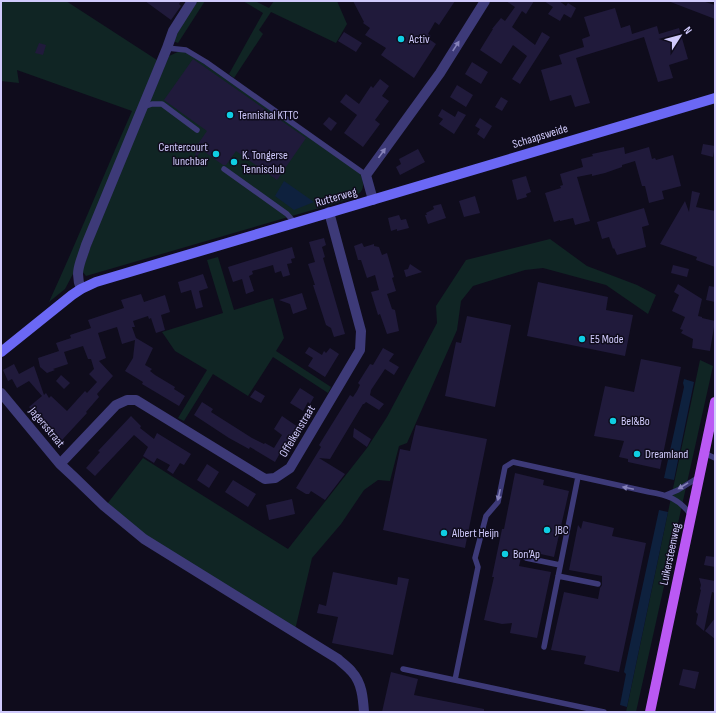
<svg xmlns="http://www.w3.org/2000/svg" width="716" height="713" font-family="'Sofia Sans Condensed',sans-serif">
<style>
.green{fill:#102524}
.water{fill:#0e213e}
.building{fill:#201a3b}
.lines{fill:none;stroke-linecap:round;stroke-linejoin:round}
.lane{stroke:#3d3a78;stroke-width:5.5}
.street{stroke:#3d3a78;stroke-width:10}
.secondary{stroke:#6b68f5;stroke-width:10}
.primary{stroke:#ba59f4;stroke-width:10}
.oneway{fill:#8682ba}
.poi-dot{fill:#0fcee3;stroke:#0f0c1c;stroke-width:1.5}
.labels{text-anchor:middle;stroke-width:3;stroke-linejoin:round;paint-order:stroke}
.poi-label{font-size:12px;fill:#d0cafc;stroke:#0f0c1c;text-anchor:start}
.street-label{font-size:12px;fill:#d0cafc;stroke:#0f0c1c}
</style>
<rect width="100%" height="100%" fill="#0f0c1c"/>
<path class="green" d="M1 1H66L157 60 74 272 65 289 49 302C78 239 104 174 132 111L17 70 19 83 1 81Z
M198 1H205L178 43 173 41 188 14Z
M243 1H255L269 8 274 1H337L347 24 336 43 271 12 259 30 263 34 234 78 229 74 263 13Z
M180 51 187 52 360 173C367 189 362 194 347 200L86 276 82 271 107 201 169 56Z
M550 239 587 266 637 285 656 295 648 314 606 285 543 268 525 270 473 286 461 301 457 330 407 443 399 446 390 481 378 480 364 490 341 524 312 558 295 630 142 536 107 504 143 458 288 549 367 448 387 417 437 323 436 306 466 260Z
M218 257 234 310 273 298 284 338 276 351 331 387 328 393 273 357 248 396 213 374 184 421 178 418 207 370 175 351 162 332 223 313 207 260Z
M700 360 713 366 636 712H626Z"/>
<path class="water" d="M284 181 314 202 294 210 275 196Z
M684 379 694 382 674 480 664 478 684 387 683 383Z
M659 510 668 512 627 707 620 705 626 674 624 672Z"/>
<path class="building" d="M145 1H181L179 4 181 6 171 20Z
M353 1H455L439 25 435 22 428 34 431 36 429 39 436 44 414 78 381 55 386 48 365 35 370 28 363 23 364 22Z
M506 1H534L526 14 522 11 512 27 535 45 542 32 550 37 520 84 512 79 527 56 513 45 501 64 480 50 493 29H492L501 18 505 21 515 7Z
M544 1H559L566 6 568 3 576 8 571 18 564 14 560 21 548 14 553 7Z
M668 1H702L715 5V19Z
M615 8 621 28 630 25 632 34 657 26 659 34 679 28 688 59 669 65 673 78 658 82 644 37 576 58 590 103 575 107 571 95 550 101 541 70 562 64 559 55 584 47 582 39 590 36 584 17Z
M344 32 362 43 356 52 338 41Z
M39 43 46 45 43 55 35 53Z
M193 59 306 138 277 180 236 151 226 165H223L202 150 194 160 198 144 207 131 164 100Z
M472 62 488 72 481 84 465 74Z
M380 79 389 86 382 96 389 101 375 120 380 124 363 147 344 133 357 115 340 102 346 94 359 104 371 86 373 88Z
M457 85 473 95 466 107 450 97Z
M501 97 508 101 502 111 495 107Z
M442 109 455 117 458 111 466 115 454 134 439 124 443 119 438 116Z
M329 117 337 123 331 131 323 124Z
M480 118 492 126 484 139 477 134 480 129 475 126Z
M703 144 715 146 713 157 701 154Z
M624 147 625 154 649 147 652 159 655 158 656 160 673 155 681 186 662 191 664 199 649 203 645 186H642L635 161 622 165V167L605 173 592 176V174L577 177 590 221 575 225 573 218 560 221V220L554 222 545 193 561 188 560 186 563 185 560 174 583 167 581 159 593 156 592 154Z
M418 149 425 162 400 175 396 167 401 164 399 159Z
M526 176 531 192 526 194 527 197 517 200 512 180Z
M692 191 700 193 696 207 715 211V267L696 260 697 257 660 244 685 201 689 212Z
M475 196 480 213 464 217 459 201Z
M441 204 446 218 428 224 425 215H427L426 213 434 209 433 206Z
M644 208 649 225 642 227 646 247 617 255 614 248 613 249 609 237 602 239 597 222Z
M399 215 401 220 406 219 409 228 397 231V229L391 231 388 218Z
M324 238 326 245 322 247 325 257 323 258 345 334 334 337 331 328 326 325 313 285H315L308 264 315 262 309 242Z
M362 243 364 247 374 244V246L379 247 382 255 387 253 394 277 392 278 396 291 387 294 392 309 395 310 399 331 387 334 380 314 378 315 371 292 379 290 375 275 367 278 361 260H358L354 246Z
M292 247 295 258 291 259 292 263 287 264 290 275 283 277 281 271 275 273 273 265 252 271 253 274 249 276 254 291 246 294 242 279 233 282 228 267Z
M410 264 422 272 406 277 404 270 408 269Z
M673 265 689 269 687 277 671 273Z
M203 274 208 288 199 291 203 307 196 309 191 290 181 293 178 282Z
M538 282 608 297 606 310 633 315 625 356 527 336Z
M678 284 702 299 698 316 702 317V318L715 321 710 351 692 348 693 339 681 333 683 330 680 329 685 317 672 311 679 295 674 292Z
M709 286 715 287V302L706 300Z
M302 293 307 309 293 314 290 304 279 300Z
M141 294 144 302 165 295 170 312 161 315 165 330 156 333 151 318 149 319 148 316 133 321 135 327H132L136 338 153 348 145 365 152 369 150 371 155 375 175 387 174 389 185 396 179 406 142 384 143 382 125 371 133 358 135 340 122 344 117 327 98 333 106 358 99 361 113 376 97 394 99 397 86 412 87 413 62 440 45 426 29 407 42 396 29 381 17 388 12 379 8 381 3 370 14 364 19 374 34 366 44 395 46 393 49 398 51 396 67 411 85 391 87 393 97 382 89 374 94 369 91 359H88L83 346 64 352 68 364 53 369 55 370 47 373 40 367 38 358 59 351 56 343 71 338 70 335 91 328 88 320 124 308 121 300Z
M467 316 511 325 495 407 445 396 456 342 461 343Z
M309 347 322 355 324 351 326 353 330 348 339 354 325 377 308 366 313 358 305 353Z
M383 348 394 354 389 361 399 367 394 375 385 369 371 390 370 395 384 404 379 410 366 402 364 404H363L330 459 319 458 345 474 325 500 311 491 309 494H306L296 488 321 447 319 445 350 395 353 397 357 391 360 385 358 383 370 364 373 365Z
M641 359 681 367 660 469 628 462V459L619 457 624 441 594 436 605 386 634 392Z
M61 375 70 383 64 389 56 381Z
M300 388 314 397 310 404 308 402 303 411 290 403Z
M255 390 265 396 261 403 250 397Z
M202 402 213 409 211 412 252 438 264 444 265 443 274 448 282 435 274 429 282 416 298 427 281 454 280 453 275 462 250 447 249 449 229 438 194 415Z
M131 416 141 426 140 428 154 439 157 433 191 454 184 465 180 463 173 474 167 470 170 465 157 458 154 463 143 456 148 447 134 435 95 476 86 468 100 452 98 451Z
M416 425 487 439 465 548 383 530 400 449 410 451Z
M354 428 371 439 367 447 353 437Z
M207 464 219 472 209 488 197 480Z
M515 473 544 480 543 485 569 491 554 557 523 550 519 566 551 572 537 638 510 633 512 623 502 624 484 620 494 577H492L502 529H504Z
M233 480 256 494 248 507 225 492Z
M292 499 295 514 269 520 266 505Z
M583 521 614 528 612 536 646 543 619 672 584 664 586 656 551 650 564 592 598 599 600 588 602 585V576L569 570 578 525 581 529Z
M706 556 715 557V567L704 565Z
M333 572 397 585 398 577 409 579 393 655 332 643 338 617 317 613 319 604 326 606Z
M699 578 715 581V593L712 592 704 631 696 624 698 614 696 612 701 590 700 589 701 585Z
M715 618V639L705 631Z
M683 669 699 672 695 689 679 685Z
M391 672 418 679 414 695 484 709V712H382Z"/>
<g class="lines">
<path class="lane" d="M167 48 186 50 206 62 366 175
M143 107 152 104H162L197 130
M224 169 287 214 295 223
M704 453 715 458
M666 495 678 490 699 477
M526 558 560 565
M558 576 598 584
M544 647 578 477
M403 669 604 712
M455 680 478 567 475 558 486 516 498 502 505 467 513 462 649 492C668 495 679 499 691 515"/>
<path class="street" d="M373 200 366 175 440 73 485 1
M81 289C74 271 81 262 86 245L167 48 173 31 192 1
M1 393 60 464 74 477 104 506 144 539 338 659C342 663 348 667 352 672 362 683 363 698 364 712
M60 464 116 405 127 400H136L265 479 275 478 290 468 360 350 361 331 329 212"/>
<path class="secondary" d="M1 352 72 295 81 289 96 282 715 98"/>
<path class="primary" d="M650 712 715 402"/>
</g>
<defs><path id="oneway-solid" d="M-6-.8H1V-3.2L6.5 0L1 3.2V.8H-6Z"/></defs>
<g class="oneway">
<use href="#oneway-solid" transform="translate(456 46) rotate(-57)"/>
<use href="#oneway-solid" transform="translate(382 153) rotate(-54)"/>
<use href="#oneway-solid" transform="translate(683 486) rotate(149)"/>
<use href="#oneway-solid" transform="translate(628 488) rotate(-168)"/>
<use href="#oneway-solid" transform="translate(499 495) rotate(102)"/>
</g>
<g class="poi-dot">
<circle cx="401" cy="39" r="4"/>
<circle cx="230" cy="115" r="4"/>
<circle cx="216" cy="154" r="4"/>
<circle cx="234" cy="162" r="4"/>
<circle cx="582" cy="339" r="4"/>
<circle cx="613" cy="421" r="4"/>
<circle cx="637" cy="454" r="4"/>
<circle cx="547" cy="530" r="4"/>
<circle cx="444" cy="533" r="4"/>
<circle cx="505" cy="554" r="4"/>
</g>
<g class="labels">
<g class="poi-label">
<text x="409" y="43">Activ</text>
<text x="238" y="119">Tennishal KTTC</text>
<text x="208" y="151" text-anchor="end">Centercourt<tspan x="208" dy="14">lunchbar</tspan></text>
<text x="242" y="159">K. Tongerse<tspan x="242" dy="14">Tennisclub</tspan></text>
<text x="590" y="343">E5 Mode</text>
<text x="621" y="425">Bel&amp;Bo</text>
<text x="645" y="458">Dreamland</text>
<text x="555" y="534">JBC</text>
<text x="452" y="537">Albert Heijn</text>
<text x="513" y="558">Bon’Ap</text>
</g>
<g class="street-label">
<text transform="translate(540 136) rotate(-17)" y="4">Schaapsweide</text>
<text transform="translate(336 197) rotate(-16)" y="4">Rutterweg</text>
<text transform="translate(47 427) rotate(50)" y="4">Jagersstraat</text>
<text transform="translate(297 431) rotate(-59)" y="4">Offelkenstraat</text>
<text transform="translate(670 554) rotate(-78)" y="4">Luikersteenweg</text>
</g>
</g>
<rect width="716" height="713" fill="none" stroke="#d0cafc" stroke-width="4"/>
<g transform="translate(680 36) rotate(54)" stroke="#0f0c1c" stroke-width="3" paint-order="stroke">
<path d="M0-3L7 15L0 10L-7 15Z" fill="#d0cafc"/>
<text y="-6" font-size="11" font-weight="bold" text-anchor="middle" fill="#d0cafc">N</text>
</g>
</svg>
